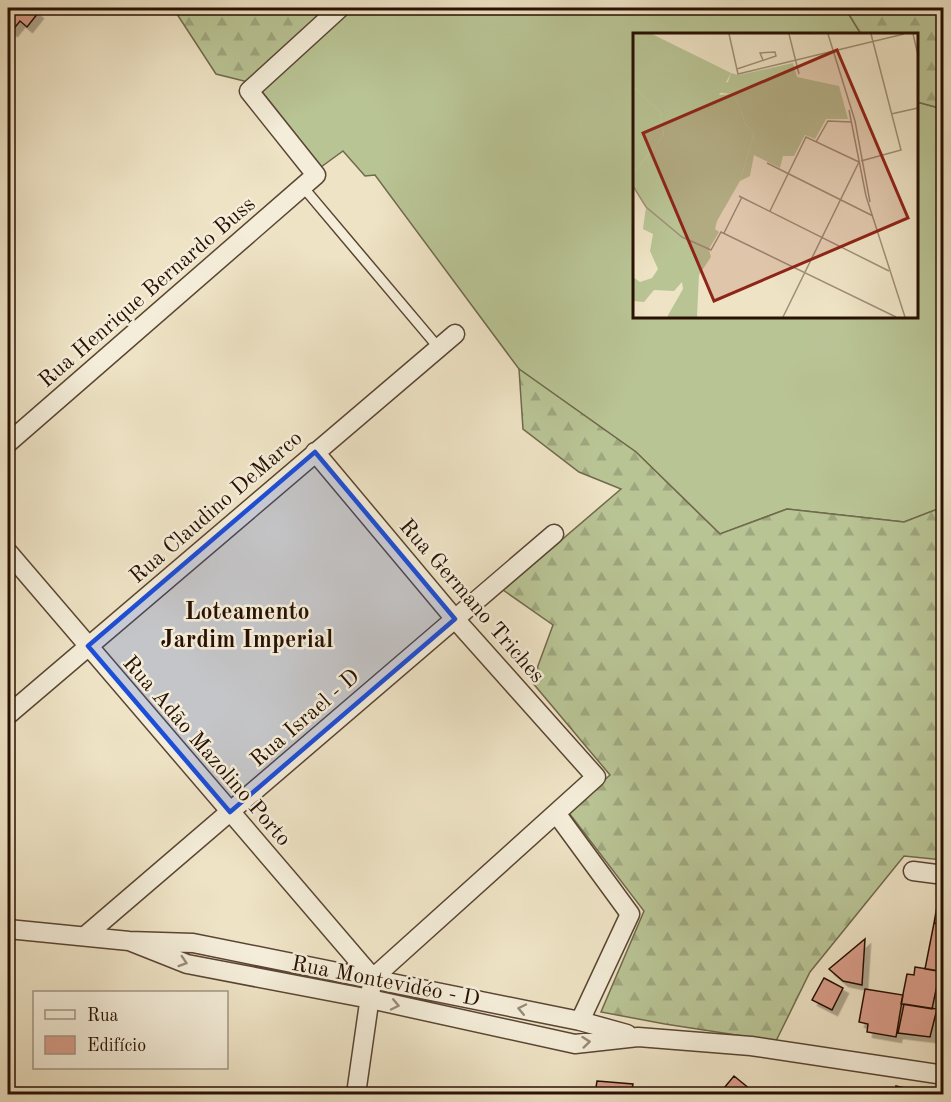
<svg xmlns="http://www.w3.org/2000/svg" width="951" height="1102" font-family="'Old Standard TT',serif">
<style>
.grass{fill:#b9c495;stroke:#706a4c;stroke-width:1.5}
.forest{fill:url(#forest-firs);stroke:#706a4c;stroke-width:1.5}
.building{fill:#da9e8b;stroke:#281002;stroke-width:1.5;filter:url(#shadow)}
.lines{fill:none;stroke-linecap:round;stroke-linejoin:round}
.service-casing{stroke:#5a4533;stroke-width:12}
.minor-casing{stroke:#5a4533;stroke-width:21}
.service{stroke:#f4edd9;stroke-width:9}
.minor{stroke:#f4edd9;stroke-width:18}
.oneway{stroke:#988a78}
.marked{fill:#1d4ed8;fill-opacity:0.2;stroke:#1d4ed8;stroke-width:4.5;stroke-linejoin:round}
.labels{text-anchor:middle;stroke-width:5;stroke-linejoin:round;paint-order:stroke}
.street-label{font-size:22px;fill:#281002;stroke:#f4edd9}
.neighbourhood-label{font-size:24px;font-weight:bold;fill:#281002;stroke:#f4edd9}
.inset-road{fill:none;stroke:#9f8f77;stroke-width:1.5}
.view{fill:#8f2418;fill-opacity:0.15;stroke:#8f2418;stroke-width:3}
.inset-edge{fill:none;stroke:#281002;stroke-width:3}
</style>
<defs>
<pattern id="forest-firs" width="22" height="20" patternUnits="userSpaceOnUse" patternTransform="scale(1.5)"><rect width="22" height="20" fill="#b9c495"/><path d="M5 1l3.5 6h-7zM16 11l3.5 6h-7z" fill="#9fa77f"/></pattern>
<filter id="shadow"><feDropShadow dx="5.5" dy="5.5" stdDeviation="0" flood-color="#0004"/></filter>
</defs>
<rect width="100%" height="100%" fill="#eee3c5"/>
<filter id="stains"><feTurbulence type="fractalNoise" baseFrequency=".00333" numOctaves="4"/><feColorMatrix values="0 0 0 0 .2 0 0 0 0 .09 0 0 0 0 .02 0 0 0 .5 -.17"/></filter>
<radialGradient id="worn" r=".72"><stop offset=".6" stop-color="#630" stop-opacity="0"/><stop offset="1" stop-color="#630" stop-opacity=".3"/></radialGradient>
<path class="grass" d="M340 8H845L861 34H634V316H916L917 102 943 109V507L904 522 787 509 720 534 636 452 519 369 375 175 365 176 343 151 321 167 256 84Z"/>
<path class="forest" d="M173 8H340L256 84 216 74Z
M845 8H943V109L917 102 916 34H861Z
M519 369 636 452 720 534 787 509 904 522 943 507V860L904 856 810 972 776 1041 665 1024 601 1012 644 911 569 813 610 775 532 682 553 625 503 590 621 489 579 472 523 429Z"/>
<path class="building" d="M8 8H32L38 13 27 27 20 21 12 31 8 28Z
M938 901 944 902V924L934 923Z
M934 923 944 924V972L925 969Z
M865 939 862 985 843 981 829 969Z
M915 967 940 971 932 1009 901 1004 907 974 914 975Z
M824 978 843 988 832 1010 812 1000Z
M865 989 903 995 896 1037 867 1032 868 1024 859 1022Z
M904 1004 937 1009 930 1037 898 1033Z
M734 1076 756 1094H719Z
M597 1081 633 1084 631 1094H595Z
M896 1086 914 1090 913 1094H894Z"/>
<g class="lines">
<g class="service-casing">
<path id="service" d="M303 187 438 347"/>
</g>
<g class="minor-casing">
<path id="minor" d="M8 443 316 175 249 91 340 8
M315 452 455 619 596 777 373 978
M8 552 373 978
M8 715 455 334
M556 813 630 914 580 1021
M913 871 944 875
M8 929 129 941 193 943 580 1021 627 1034
M85 936 554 534
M129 941 187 964 370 999 575 1044 638 1037 751 1046 944 1075
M356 1094 371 989"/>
</g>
<use href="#service" class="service"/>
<use href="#minor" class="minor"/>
</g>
<defs><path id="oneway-chevron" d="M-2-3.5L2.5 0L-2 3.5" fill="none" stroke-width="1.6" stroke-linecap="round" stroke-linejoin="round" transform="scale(1.5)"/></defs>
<g class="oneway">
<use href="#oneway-chevron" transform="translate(183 962) rotate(18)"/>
<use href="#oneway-chevron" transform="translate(395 1005) rotate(12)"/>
<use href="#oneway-chevron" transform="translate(522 1009) rotate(-168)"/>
<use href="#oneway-chevron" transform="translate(586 1042) rotate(-6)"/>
</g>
<path class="marked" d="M315 452 455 619 230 812 88 646Z"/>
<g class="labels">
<g class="street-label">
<text transform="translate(146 291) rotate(-41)" y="8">Rua Henrique Bernardo Buss</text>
<text transform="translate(215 506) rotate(-41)" y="8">Rua Claudino DeMarco</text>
<text transform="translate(473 600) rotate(49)" y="8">Rua Germano Triches</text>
<text transform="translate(304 717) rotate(-41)" y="8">Rua Israel - D</text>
<text transform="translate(208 750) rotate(49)" y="8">Rua Adão Mazolino Porto</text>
<text transform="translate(386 980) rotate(11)" y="8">Rua Montevidéo - D</text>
</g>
<g class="neighbourhood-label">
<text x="247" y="619">Loteamento<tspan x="247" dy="28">Jardim Imperial</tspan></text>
</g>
</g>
<g transform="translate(633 33)">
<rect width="285" height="285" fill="#eee3c5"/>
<path d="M0 1H19L98 40 86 62 98 61 105 69 112 91 121 101 107 148 84 188 82 196 86 199 76 216 49 204 13 174 0 153V141L31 102 27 79 0 53Z" fill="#b9c495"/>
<path d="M160 30 164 44 206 53 215 86H193L182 106 172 102 161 123H150L147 135 121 122 117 143 107 148 121 101 112 91 105 69 98 61 83 59 85 51 95 49 98 40 106 42ZM0 53 27 79 31 102 0 141ZM13 174 49 204 76 216 78 224 66 242 64 284H34L50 256 49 249 41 258 21 257 11 269 0 268V244L7 249 19 245 25 236 17 218 20 201 10 196Z" fill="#b9c495"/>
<path class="inset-road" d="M96 1 105 41 271 1M156 1 166 41M195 1 222 88 237 169M280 1 285 22M104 36 143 23 142 19 127 20 130 27M216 77 233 163 272 284M258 81 285 75M183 109 195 88 218 89M228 128 268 117 238 1M134 130 240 183M0 153 13 174 49 204 78 217 88 199 263 284M106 163 256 238M137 178 173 104 226 129M91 200 109 164M150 284 226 129"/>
<path class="view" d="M204 17 275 185 81 268 10 100Z"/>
<rect width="285" height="285" class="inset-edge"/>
</g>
<rect width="951" height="1102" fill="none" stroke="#eee3c5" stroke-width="30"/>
<rect x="9" y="9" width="933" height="1084" fill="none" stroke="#281002" stroke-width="3"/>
<rect x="15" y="15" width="921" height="1072" fill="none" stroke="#281002" stroke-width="1.5"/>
<rect x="33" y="991" width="195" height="78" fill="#f4edd9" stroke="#a29583" stroke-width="1.5"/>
<rect x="45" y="1010" width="30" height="9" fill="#f4edd9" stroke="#a29583" stroke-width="1.5"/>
<text x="87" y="1021" font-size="18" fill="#281002">Rua</text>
<rect x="45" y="1036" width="30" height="18" fill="#da9e8b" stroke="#a29583" stroke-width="1.5"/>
<text x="87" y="1051" font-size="18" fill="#281002">Edifício</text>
<rect width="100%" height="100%" filter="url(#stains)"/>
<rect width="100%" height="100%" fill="url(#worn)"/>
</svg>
